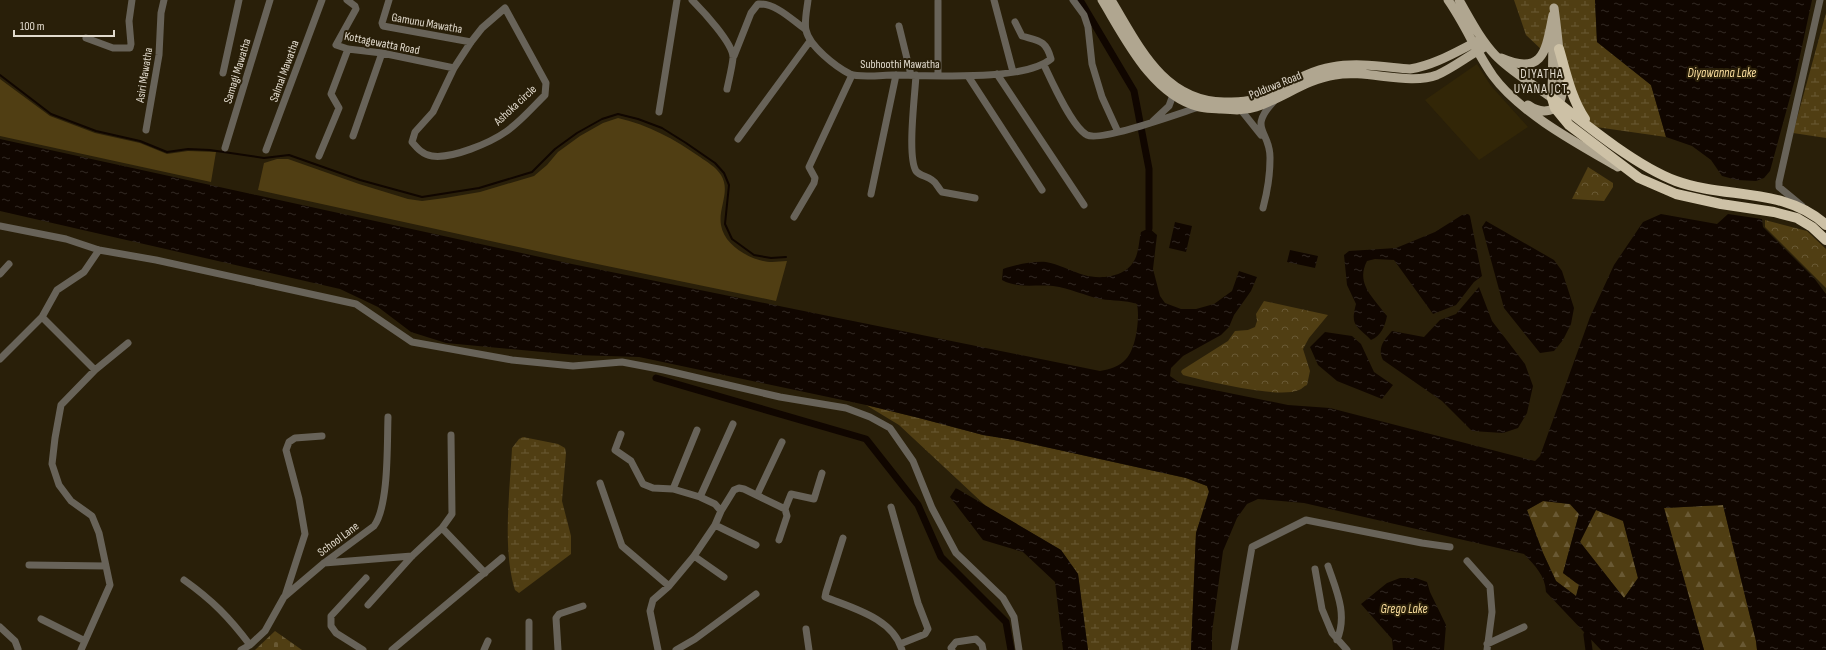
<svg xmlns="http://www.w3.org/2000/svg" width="1826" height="650" font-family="'Sofia Sans Condensed',sans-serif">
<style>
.built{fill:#322607}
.grass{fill:#503e13}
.forest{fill:url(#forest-firs)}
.wetland{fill:url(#wetland-marsh)}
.cemetery{fill:url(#cemetery-stones)}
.park{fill:url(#park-crowns)}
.water{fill:url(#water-ripples);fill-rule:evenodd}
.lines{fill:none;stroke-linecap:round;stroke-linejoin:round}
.stream{stroke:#100600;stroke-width:2}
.canal{stroke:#100600;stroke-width:7}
.minor{stroke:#686359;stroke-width:7}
.major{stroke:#b0a690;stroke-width:9}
.highway{stroke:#cdc1a6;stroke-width:10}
.labels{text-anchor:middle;stroke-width:4;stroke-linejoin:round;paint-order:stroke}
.street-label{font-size:12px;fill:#e1dacd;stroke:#291f09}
.water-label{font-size:13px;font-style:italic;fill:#fadd9e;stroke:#291f09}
.neighbourhood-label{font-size:13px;letter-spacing:1px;fill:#e1dacd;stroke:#291f09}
</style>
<defs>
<pattern id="forest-firs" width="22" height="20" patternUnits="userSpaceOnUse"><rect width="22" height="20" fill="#503e13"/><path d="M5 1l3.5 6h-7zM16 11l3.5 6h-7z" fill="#695934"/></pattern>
<pattern id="wetland-marsh" width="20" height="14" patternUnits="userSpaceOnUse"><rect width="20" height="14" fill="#503e13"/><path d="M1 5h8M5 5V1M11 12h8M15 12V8" fill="none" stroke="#695934"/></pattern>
<pattern id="cemetery-stones" width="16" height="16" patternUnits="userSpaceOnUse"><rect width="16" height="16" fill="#503e13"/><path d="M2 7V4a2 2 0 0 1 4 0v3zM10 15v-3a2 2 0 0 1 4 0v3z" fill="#695934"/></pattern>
<pattern id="park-crowns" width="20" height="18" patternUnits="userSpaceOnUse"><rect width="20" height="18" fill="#503e13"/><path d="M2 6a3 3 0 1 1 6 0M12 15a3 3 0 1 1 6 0" fill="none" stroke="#695934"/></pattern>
<pattern id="water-ripples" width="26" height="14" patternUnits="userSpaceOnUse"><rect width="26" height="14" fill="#100600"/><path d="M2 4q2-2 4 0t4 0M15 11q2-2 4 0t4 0" fill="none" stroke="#322a24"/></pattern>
</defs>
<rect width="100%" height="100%" fill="#291f09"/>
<path class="built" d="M1477 64 1491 86 1528 127 1479 160 1425 100Z"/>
<path class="grass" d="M0 79 50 116 95 133 140 143 167 154 188 151 216 152 211 182 0 136Z
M618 118C649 125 674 139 700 157 707 162 716 167 721 175 731 191 718 208 721 225 724 246 753 262 772 262 777 262 782 261 787 261L776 301 573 259 258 190 264 163 277 159H288L359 184 408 199 422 201 445 198 480 192 534 176 547 165 558 152 580 136 603 123Z"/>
<path class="forest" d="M1543 501 1570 504 1579 514 1563 573 1579 585 1576 596 1556 581 1543 553 1527 510Z
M1723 505 1756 641 1757 650H1704L1664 508Z
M1596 510 1623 520 1638 578 1624 598 1580 542Z"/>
<path class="wetland" d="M1514 0H1595L1597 42 1651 85 1666 137 1589 126 1559 49 1544 52 1526 35Z
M1826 13V138L1793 133Z
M866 405 919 418 983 435 1014 440 1186 478 1207 486 1209 491 1196 533 1191 650H1088L1078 574 1061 550 987 507 899 425Z
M523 437 558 444 565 448 566 453 562 501 571 536V554L519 593 515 590C502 549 510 491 512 448L519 439Z"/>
<path class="cemetery" d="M275 631 302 650H255Z"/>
<path class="park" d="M1588 167 1613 183V187L1604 201 1572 199Z
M1765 220 1807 231 1826 249V288L1765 227Z
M1264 301 1328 315 1309 338 1303 349 1310 371 1307 385C1304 386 1302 389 1299 390 1279 399 1206 381 1183 375L1181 372 1182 370 1228 341 1235 331 1248 330 1255 327 1257 321 1256 314Z"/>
<path class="water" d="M1595 0H1812L1795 79 1770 171 1764 178 1756 181 1737 180 1722 176 1711 160 1692 146 1666 137 1651 85 1597 42Z
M0 139 572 264 1100 371C1110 369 1119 367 1126 359 1136 349 1140 318 1137 304 1125 300 1113 301 1101 299 1085 296 1070 288 1053 286 1036 284 1018 289 1002 280L1003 269C1015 265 1032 261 1046 262 1058 264 1071 271 1084 275 1101 280 1127 277 1135 259 1139 251 1139 240 1141 232L1149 228 1157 235 1153 269 1160 296 1165 303 1181 309H1196L1214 304 1232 291 1239 271 1257 277 1251 291 1234 315 1229 327 1221 335 1183 356 1171 368 1170 376 1180 383 1288 405 1330 408 1535 461 1540 456 1590 317 1614 265 1643 222 1661 214 1717 224 1728 214 1762 219 1763 227 1814 278 1826 294V650H1757L1756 641 1723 505 1664 508 1704 650H1601L1546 592C1545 575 1535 566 1524 554L1304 503 1258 499 1247 504 1237 518 1223 551 1212 632V650H1191L1196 533 1209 492 1207 486 1186 478 1014 440 983 435 919 418 866 405 639 357 575 355 446 343 411 332 378 307 340 289 0 211ZM1543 501 1570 504 1579 514 1563 573 1579 585 1576 596 1556 581 1543 553 1527 510ZM1596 510 1623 521 1638 578 1624 598 1580 542Z
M1468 214 1470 216 1482 276 1474 282 1456 305 1433 314 1394 260 1375 259 1367 261C1355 284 1374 298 1387 316 1385 326 1381 336 1371 340 1356 325 1350 326 1356 304L1347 285 1344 255 1349 251 1396 248 1435 232 1462 215Z
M1486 221 1554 260 1562 271 1574 308 1571 324 1563 340 1554 351 1540 353 1504 308 1482 227Z
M1175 222 1192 226 1186 252 1169 248Z
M1290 250 1318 256 1315 268 1287 262Z
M1479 287 1492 321 1525 364 1533 386 1527 413 1518 428 1503 433 1472 431 1442 401 1383 360C1377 348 1384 340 1392 331L1424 337 1440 320 1456 314Z
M1325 332 1352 336 1361 344 1374 372 1393 385 1382 399 1337 381 1318 365 1310 347Z
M956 488 1061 550 1078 574 1088 650H1063L1055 582 1023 552 983 540 950 497Z
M1400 578H1416L1427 582 1430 592 1446 625 1444 650H1393L1392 639 1361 604 1387 583Z"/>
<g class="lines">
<path class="stream" d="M0 75 51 114 96 131 140 141 167 152 188 149 210 150 264 158 289 155 360 180 422 197 479 188 532 172 555 149 577 133 602 119 618 114 638 119 662 128 686 143 715 163 724 173 729 185 725 224 732 239 754 255 771 258 786 257"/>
<path class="canal" d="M1080 0 1134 91 1149 169V228
M656 378 866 439 918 505 941 557 1006 622 1011 650
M1587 635 1589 650"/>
<path class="minor" d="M347 0 355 6 356 9 336 45 348 49 382 53 454 68
M389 0 382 23 383 26 471 42
M692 0C702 10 734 44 733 58 732 68 729 79 727 89
M808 0C807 9 804 22 806 30 809 46 836 67 850 74 859 78 883 75 893 75 931 75 1023 82 1051 59 1046 40 1039 41 1022 36L1015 22
M994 0 1013 72
M1073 0 1084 15 1088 27 1092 64 1102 97 1118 132
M938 1V75
M505 8 546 83 545 95C533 107 521 121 507 131 490 143 452 159 432 156 423 155 417 148 412 142L415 132 433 112 454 68 471 42 482 28Z
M899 26 911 75
M86 38 113 48H130L131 44 129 21 132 0
M734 56 751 13 758 4C776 3 792 20 805 29
M1044 65C1052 82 1072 127 1087 135 1101 142 1180 113 1199 107
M223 73 239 0
M997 74 1084 205
M916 75C915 95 907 156 916 171 920 176 927 176 932 180 937 183 938 188 942 192L975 198
M968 76 1042 190
M1241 110 1261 135
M659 112 677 0
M1153 121 1169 106 1173 95
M146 130 159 55 161 13 164 0
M353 136 382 53
M738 139 810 41
M225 148 270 0
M266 150 322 0
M319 156 339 108 331 94 348 49
M871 194 896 75
M1802 206 1779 187V182L1820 0
M1263 208C1267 193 1270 174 1270 159 1271 129 1246 131 1275 100
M794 217 814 183 815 178 809 167 852 75
M0 226 66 239 99 250 156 260 356 304 412 342 512 360 573 366 622 362 664 370 780 397 846 408 870 417 890 428 913 461 932 508 956 553 1003 598 1014 617 1019 650
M0 274 9 264
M0 359 42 317
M95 370 128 343
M621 434 615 450 631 461 643 484 653 488 673 489 700 497 715 504 721 511
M600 483 622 546 669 586
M673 489 697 430
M757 495 782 442
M700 497 733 424
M891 507 918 603 928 629 925 634 900 644
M715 525 756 545
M442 528 485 573
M843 538 826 592 825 597C852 608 893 618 902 650
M779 540 787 516 785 509 791 494 814 499 822 473
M694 556 724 577
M1467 561 1490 587 1492 612 1487 650
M324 563 412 556
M29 565 106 566
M1328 566C1336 590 1348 614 1337 640
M1315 569 1322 609 1332 633 1347 650
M184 580C212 600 229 617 250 645
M285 596 305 534 299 499 286 450 289 442 295 438 322 436
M368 605 412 556 442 528 452 514 451 435
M41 619 85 641
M0 627 15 641 18 649
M806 629 809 650
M1487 644 1524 627
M81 650 110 585 99 533 92 516 71 501 59 485 52 464 55 438 61 405 95 370 42 317 57 290 84 272 99 250
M241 650 250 645 265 631 284 597 324 563 374 526C389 506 387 443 388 417
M363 650 336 633 331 626V616L366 578
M392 650 502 558
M484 650 488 641
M529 650V622
M558 650 556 618 559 614 583 606
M658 650 650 611 653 600 669 586 694 556 715 525 721 511 734 490 739 488 744 489 785 509
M676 650 695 639 756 594
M952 650 951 648 956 642 976 639 982 645 983 650
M1234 650 1252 547 1306 520 1422 543 1450 547"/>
<path class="major" d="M1102 0C1125 38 1152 95 1199 107 1206 109 1214 108 1220 109 1233 110 1244 111 1256 107 1283 98 1307 79 1335 75 1366 69 1409 86 1437 75 1455 67 1470 54 1487 46
M1111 0C1139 46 1163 101 1224 102 1234 102 1244 103 1254 99 1280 89 1304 72 1332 67 1357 62 1385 67 1410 69 1436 65 1459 50 1482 39
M1448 0C1465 24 1476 52 1493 76 1520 113 1578 144 1618 167
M1459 0C1470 19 1480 39 1495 55 1511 72 1533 84 1552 98
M1501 58C1545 77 1546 48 1553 15
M1552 98 1553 39
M1528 105C1542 115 1559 113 1562 94 1563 87 1561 79 1561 72 1559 50 1557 29 1554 8"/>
<path class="highway" d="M1559 49C1566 73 1571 98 1585 119
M1552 98 1555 108 1569 125 1639 178 1676 194 1721 204 1774 212 1797 218 1812 227 1826 240
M1552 98C1586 125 1636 166 1676 181 1726 199 1785 187 1826 225"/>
</g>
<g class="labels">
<g class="street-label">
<text transform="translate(427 23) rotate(10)" y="4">Gamunu Mawatha</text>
<text transform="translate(382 43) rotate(11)" y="4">Kottagewatta Road</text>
<text x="900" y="68">Subhoothi Mawatha</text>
<text transform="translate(237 71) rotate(-73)" y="4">Samagi Mawatha</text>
<text transform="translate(284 71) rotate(-70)" y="4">Salmal Mawatha</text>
<text transform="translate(144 75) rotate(-81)" y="4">Asiri Mawatha</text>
<text transform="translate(1275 85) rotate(-22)" y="4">Polduwa Road</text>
<text transform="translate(515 105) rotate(-43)" y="4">Ashoka circle</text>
<text transform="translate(338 539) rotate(-37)" y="4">School Lane</text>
</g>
<g class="water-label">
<text x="1722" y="77">Diyawanna Lake</text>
<text x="1404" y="613">Grego Lake</text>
</g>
<g class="neighbourhood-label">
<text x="1542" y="78">DIYATHA<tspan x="1542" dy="15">UYANA JCT.</tspan></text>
</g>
</g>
<path d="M14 30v6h100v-6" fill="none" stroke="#e1dacd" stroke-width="2"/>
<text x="20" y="30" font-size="12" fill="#e1dacd" stroke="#291f09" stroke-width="3" paint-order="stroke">100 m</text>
</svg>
